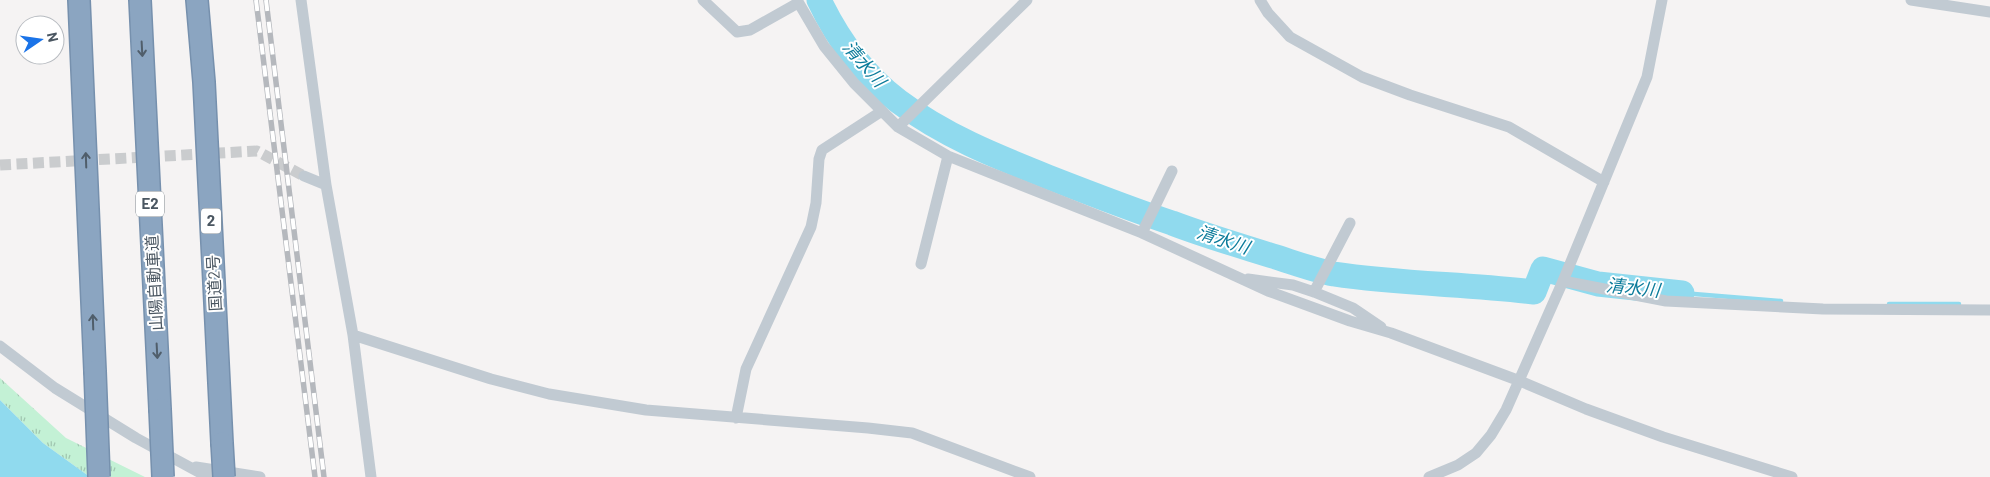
<svg xmlns="http://www.w3.org/2000/svg" width="1990" height="477" font-family="Barlow,'Noto Sans JP',sans-serif">
<style>
.grass{fill:url(#grass-tufts)}
.water{fill:#90daee}
.lines{fill:none;stroke-linecap:round;stroke-linejoin:round}
.stream{stroke:#90daee;stroke-width:4.5}
.river{stroke:#90daee;stroke-width:25}
.street-tunnel{stroke:#caccce;stroke-width:11;stroke-dasharray:11 5.5;stroke-linecap:butt}
.highway-casing{stroke:#7690ad;stroke-width:24}
.street{stroke:#c1cad2;stroke-width:11}
.highway{stroke:#8ba5c1;stroke-width:21}
.rail-casing{stroke:#b5b8bd;stroke-width:5.5}
.rail{stroke:#fff;stroke-width:4;stroke-dasharray:11;stroke-linecap:butt}
.highway-bridge-casing{stroke:#7690ad;stroke-width:24;stroke-linecap:butt}
.highway-bridge{stroke:#8ba5c1;stroke-width:21}
.oneway{stroke:#505e6b}
.labels{text-anchor:middle;stroke-width:4;stroke-linejoin:round;paint-order:stroke}
.shield{fill:#fff;stroke:#808990;stroke-width:1}
.shield-label{font-size:15px;font-weight:bold;fill:#4a5661}
.street-label{font-size:16px;fill:#4a5661;stroke:#fff}
.water-label{font-size:18px;font-style:italic;fill:#0c7c9b;stroke:#fff}
</style>
<defs>
<pattern id="grass-tufts" width="24" height="20" patternUnits="userSpaceOnUse" patternTransform="scale(1.25)"><rect width="24" height="20" fill="#c3f1d5"/><path d="M3 7l-1-3M5 7V3M7 7l1-3M15 17l-1-3M17 17v-4M19 17l1-3" fill="none" stroke="#a0c6b0"/></pattern>
</defs>
<rect width="100%" height="100%" fill="#f5f3f3"/>
<path class="grass" d="M0 378 66 438 145 477H90L43 443 0 400Z"/>
<path class="water" d="M0 400 43 443 90 477H0Z"/>
<g class="lines">
<path class="stream" d="M1682 293 1781 301
M1889 304H1959"/>
<path class="river" d="M819 0C837 38 864 75 898 101 943 135 995 156 1048 177 1089 193 1130 209 1172 223 1206 236 1241 246 1276 257 1295 263 1314 270 1334 274 1400 284 1468 284 1534 292L1543 269 1598 284 1682 293"/>
<path class="street-tunnel" d="M0 165 257 151 304 176"/>
<g class="highway-casing">
<path id="highway" d="M79 0 95 371
M140 0 160 409
M197 0 204 82 222 443"/>
</g>
<path class="street" d="M301 0 326 185 353 335 371 477
M703 0 737 32 750 30 798 3
M797 0 824 46 854 83 898 127 948 156 1142 233 1268 291 1350 321 1391 333 1520 381 1586 409 1663 437 1792 477
M1260 0 1268 13 1290 37 1362 77 1410 95 1509 127 1604 182
M1911 0 1990 12
M898 127 1027 0
M304 176 326 185
M1142 233 1172 171
M921 264 948 156
M1248 279 1293 285 1314 292 1353 308 1381 327
M1563 281 1666 301 1823 309 1990 310
M1314 292 1350 223
M353 335 491 379 549 394 646 410 868 428 912 433 1030 477
M0 346 55 388 136 438 208 477
M736 418 746 369 811 227 816 203 819 159 822 150 882 111
M196 467 260 477
M1429 477 1458 465 1476 453 1491 435 1506 410 1563 281 1647 77 1662 0"/>
<use href="#highway" class="highway"/>
<g class="rail-casing">
<path id="rail" d="M256 0 315 477
M266 0 324 477"/>
</g>
<use href="#rail" class="rail"/>
<g class="highway-bridge-casing">
<path id="highway-bridge" d="M95 371 99 477
M160 409 163 477
M222 443 224 477"/>
</g>
<use href="#highway-bridge" class="highway-bridge"/>
</g>
<defs><path id="oneway-shaft" d="M-6 0H5M1.5-3L5.5 0L1.5 3" fill="none" stroke-width="1.6" stroke-linecap="round" stroke-linejoin="round" transform="scale(1.25)"/></defs>
<g class="oneway">
<use href="#oneway-shaft" transform="translate(142 49) rotate(87)"/>
<use href="#oneway-shaft" transform="translate(86 160) rotate(-92)"/>
<use href="#oneway-shaft" transform="translate(93 322) rotate(-92)"/>
<use href="#oneway-shaft" transform="translate(157 351) rotate(87)"/>
</g>
<g class="labels">
<g class="shield">
<rect x="136" y="191.5" width="28" height="25" rx="4"/>
<rect x="201" y="208.5" width="20" height="25" rx="4"/>
</g>
<g class="shield-label">
<text x="150" y="209">E2</text>
<text x="211" y="226">2</text>
</g>
<g class="street-label">
<text transform="translate(154 283) rotate(-93)" y="6">山陽自動車道</text>
<text transform="translate(214 283) rotate(-93)" y="6">国道2号</text>
</g>
<g class="water-label">
<text transform="translate(864 64) rotate(49)" y="6">清水川</text>
<text transform="translate(1223 240) rotate(18)" y="6">清水川</text>
<text transform="translate(1633 288) rotate(6)" y="6">清水川</text>
</g>
</g>
<g transform="translate(40 40) rotate(77)"><circle r="24" fill="#ffffff" stroke="#b7bbc0"/>
<path d="M0-4L9 19L0 12L-9 19Z" fill="#1a73e8"/>
<text y="-8" font-size="14" font-weight="bold" text-anchor="middle" fill="#4a5661">N</text>
</g>
</svg>
